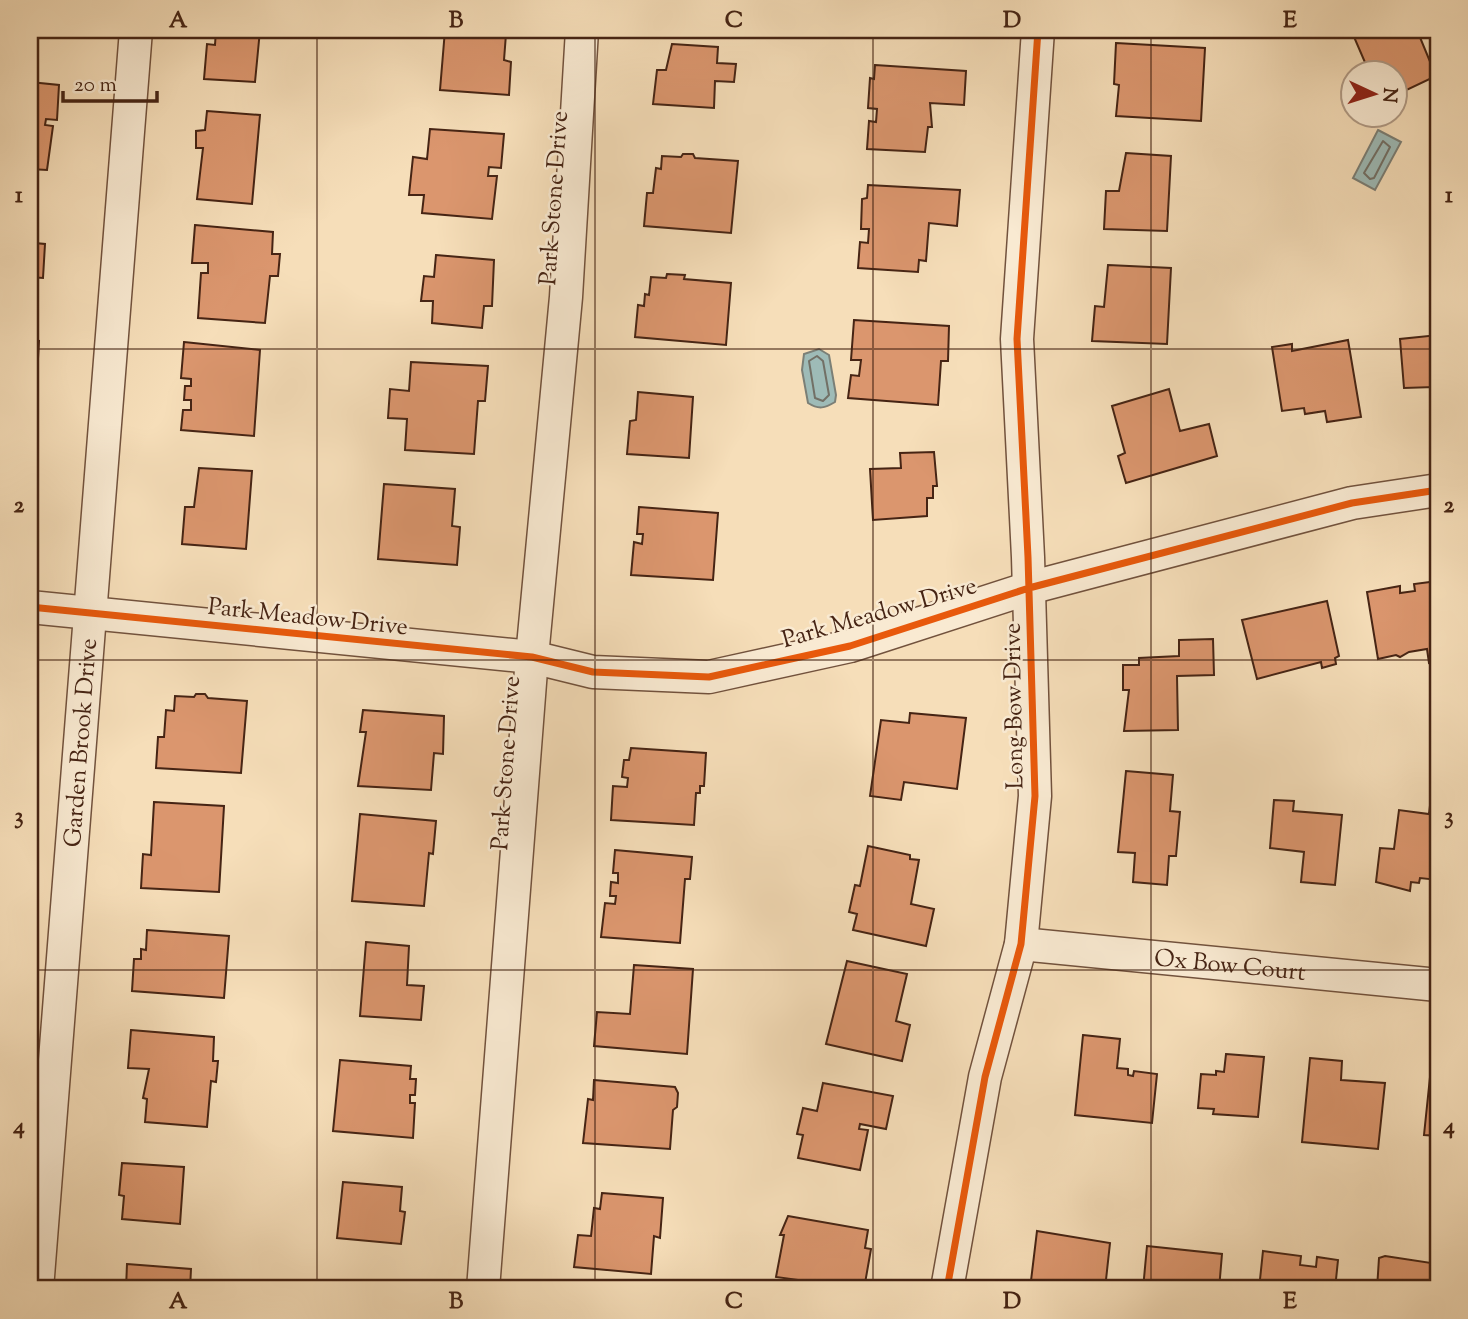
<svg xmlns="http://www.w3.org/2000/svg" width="1468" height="1319" font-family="'Sorts Mill Goudy',serif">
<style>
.water{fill:#9ebbb7;stroke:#7b7f76;stroke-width:2}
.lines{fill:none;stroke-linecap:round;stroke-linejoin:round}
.shore{stroke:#727066;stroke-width:2}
.building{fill:#db966e;stroke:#462414;stroke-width:2}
.minor-casing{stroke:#72523d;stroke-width:35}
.minor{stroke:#f9ead2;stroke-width:32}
.cycleway-casing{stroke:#f9ead2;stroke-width:11}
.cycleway{stroke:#e8590c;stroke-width:7}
.grid{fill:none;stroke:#462414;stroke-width:2;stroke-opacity:0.55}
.labels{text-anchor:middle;stroke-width:5;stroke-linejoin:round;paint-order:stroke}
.street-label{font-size:24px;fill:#462414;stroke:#f9ead2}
.neatline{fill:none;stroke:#462414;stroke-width:2.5}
.grid-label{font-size:23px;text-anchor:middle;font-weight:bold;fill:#462414}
</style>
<rect width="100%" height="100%" fill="#f6deb9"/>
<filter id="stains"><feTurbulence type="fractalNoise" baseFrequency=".00286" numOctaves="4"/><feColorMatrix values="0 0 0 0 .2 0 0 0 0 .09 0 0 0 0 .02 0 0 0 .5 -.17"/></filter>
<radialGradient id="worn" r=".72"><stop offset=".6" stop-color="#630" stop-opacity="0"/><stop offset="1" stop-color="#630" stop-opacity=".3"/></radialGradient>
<path class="water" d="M1378 130 1401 142 1375 190 1353 178Z
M819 349 829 355 836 395 835 402C825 408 819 410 808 403L802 370 804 354Z"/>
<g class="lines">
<path class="shore" d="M1383 141 1390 147 1374 178 1370 179 1364 173Z
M817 356 823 361 829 395 823 401 815 398 809 361Z"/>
</g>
<path class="building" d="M30 30H50V35L30 34Z
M216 30H260L255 82 204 79 207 44 215 45Z
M445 30 506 34 504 60 511 62 509 95 440 90Z
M1351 30H1430L1419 35 1436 76 1394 96V74H1370Z
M1116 43 1205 48 1201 121 1116 116 1119 85 1114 84Z
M672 44 718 47 717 63 736 64 734 82 715 81 714 108 653 104 657 70H666Z
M875 65 966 71 964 105 930 103 932 127H928L925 152 867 149 869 121 876 122 877 109 868 108 870 78 874 79Z
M30 82 59 85 57 120 46 119 45 125 53 126 47 170 30 169Z
M207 111 260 115 252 204 197 199 203 148H196V131L205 130Z
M430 129 504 134 501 168 489 167 488 176H497L492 219 422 213 424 195H409L413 157 427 159Z
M1126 153 1171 156 1167 231 1104 229 1106 191H1119Z
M683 154H693L695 158 738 161 731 233 644 226 647 193H653L656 168 661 169 662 156 681 157Z
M868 185 960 190 957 226 929 223 926 261 919 260 918 272 858 268 860 242 868 243 869 229H861L862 199 867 198Z
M195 225 273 232 272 254H280L278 276H270L265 323 198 318 201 273H208V263H192Z
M30 234 36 235 35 243 45 244 43 278 30 277Z
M436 255 494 260 492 306H484L482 328 432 323 433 301H421L424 276 434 277Z
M1108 265 1171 268 1167 344 1092 341 1095 306 1104 307Z
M667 274 685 275 684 279 731 283 726 345 635 337 638 305 644 306 645 294 649 295 651 277 666 278Z
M854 320 949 326 948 361H941L938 405 848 398 851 375 859 376 861 360H851Z
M1438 335V403H1435L1434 387 1404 388 1400 339Z
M30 340 39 341 37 376 30 377Z
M1348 340 1361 417 1327 422 1325 411 1305 414 1304 408 1282 411 1272 347 1292 344V351Z
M184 342 260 350 254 436 181 430 183 410H191V400H184L185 386H191V379L181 378Z
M411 362 488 366 485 401H478L474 454 405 450 407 419 388 418 390 389 409 391Z
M1169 389 1180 431 1209 424 1217 456 1126 483 1118 456 1125 453 1112 406Z
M638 392 693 397 689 458 627 454 630 421 636 420Z
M934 452 937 486H933V498H927V516L873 520 870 469 901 468 900 453Z
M199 468 252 471 246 549 182 544 185 507H194Z
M384 484 455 489 452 526 460 527 457 565 378 559Z
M639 507 718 513 713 580 631 575 634 542 642 544 643 534H637Z
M1438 581V661L1429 663 1427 649 1409 652 1400 657 1396 655 1378 659 1367 592 1400 586V593L1415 591 1414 584Z
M1327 601 1339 656 1335 658 1336 664 1322 668 1321 662 1257 679 1242 620Z
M1213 639 1214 675 1177 676 1178 730 1124 731 1129 690H1123V665H1139V658L1179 656V640Z
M196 694H205L208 698 247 701 241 773 156 768 158 737H164L166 710 174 711 175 696 194 697Z
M363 710 444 716 443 754 434 753 431 790 358 786 366 732H360Z
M910 713 966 718 957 789 904 782 901 800 870 796 881 720 909 723Z
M631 748 706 753 704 786H700V793H696L694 825 611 820 613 786 627 787 628 778 622 777 624 760H629Z
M1126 771 1173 775 1170 811 1180 812 1176 856H1169L1167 885 1133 882 1135 853 1118 852Z
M1431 797 1438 798V880L1420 878 1419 883 1411 882 1410 891 1376 882 1380 848 1394 849 1399 810 1429 814Z
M1274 800 1294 801 1293 811 1342 815 1335 885 1301 882 1304 852 1270 848Z
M154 802 224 806 219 892 141 888 143 854 151 855Z
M360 814 436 821 433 854 429 853 424 906 352 901Z
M868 846 910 855V859L919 860 911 904 934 909 926 946 853 930 857 914 849 912 855 885 860 886Z
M615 850 692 857 690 879H685L680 943 601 937 605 903 615 904 616 896H610L611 882 618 883V873H613Z
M147 930 229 936 224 998 132 991 134 959H141V949L146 950Z
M366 942 409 946 407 985 424 986 421 1020 360 1016Z
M847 961 907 974 896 1021 910 1025 902 1061 826 1044Z
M634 965 693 969 687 1054 594 1046 597 1012 630 1014Z
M131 1030 214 1037 213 1061H218L216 1082 211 1081 207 1127 145 1122 147 1099 143 1098 149 1069 128 1068Z
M1083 1035 1120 1039 1117 1068 1128 1069V1075L1133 1076 1134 1071 1157 1074 1152 1123 1075 1115Z
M1226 1054 1264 1057 1258 1117 1213 1114 1214 1109 1198 1108 1201 1074 1216 1075V1071L1224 1072Z
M1310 1058 1342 1061 1341 1080 1385 1083 1378 1149 1302 1142Z
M340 1060 411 1066 410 1079H416L415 1095H410V1103H415L413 1138 333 1131Z
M1430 1077 1438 1078V1136L1424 1135Z
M594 1080 675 1087 678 1093 677 1107 673 1110 670 1149 583 1143 588 1099 593 1100Z
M823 1083 893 1096 886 1129 860 1124 859 1129 868 1130 860 1170 798 1158 803 1135 797 1134 803 1108 817 1111Z
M122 1163 184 1167 180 1224 122 1219 124 1196 119 1195Z
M343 1182 402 1187 400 1211 405 1212 401 1244 337 1238Z
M602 1193 663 1198 660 1238 654 1236 651 1274 574 1267 578 1235 591 1236 594 1208 600 1209Z
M788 1216 868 1230 865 1248 871 1249 864 1289 776 1277 784 1235H780Z
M1037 1231 1110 1243 1105 1289H1030Z
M1147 1246 1222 1254 1219 1289H1143Z
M1263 1251 1301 1256 1300 1265 1316 1267 1317 1257 1338 1260 1335 1289H1259Z
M1385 1256 1438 1264V1289H1377L1379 1258Z
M127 1264 191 1269 190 1289H122H126Z"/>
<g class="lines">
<g class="minor-casing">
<g id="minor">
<path d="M30 607 532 657 593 672 709 677 850 646 1029 588 1352 503 1438 490"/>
<path id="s1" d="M1021 944 1438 985"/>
<path id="s2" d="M37 1289 136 30"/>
<path d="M483 1289 532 657 566 297 582 30"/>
<path d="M947 1289 985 1077 1021 944 1035 796 1028 557 1017 339 1038 30"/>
</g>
</g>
<use href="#minor" class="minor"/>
<g class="cycleway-casing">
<path id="cycleway" d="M30 607 532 657 593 672 709 677 850 646 1029 588 1352 503 1438 490
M947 1289 985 1077 1021 944 1035 796 1028 557 1017 339 1038 30"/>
</g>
<use href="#cycleway" class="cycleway"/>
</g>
<path class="grid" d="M317 30V1289M595 30V1289M873 30V1289M1151 30V1289M30 349H1438M30 660H1438M30 970H1438"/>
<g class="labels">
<g class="street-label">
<text transform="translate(553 198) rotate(-86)" y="8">Park Stone Drive</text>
<text transform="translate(879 612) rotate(-16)" y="8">Park Meadow Drive</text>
<text transform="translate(308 616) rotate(6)" y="8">Park Meadow Drive</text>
<text transform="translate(1013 706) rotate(-91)" y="8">Long Bow Drive</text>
<text dy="8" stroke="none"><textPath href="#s2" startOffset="548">Garden Brook Drive</textPath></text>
<text transform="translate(505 763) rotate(-86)" y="8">Park Stone Drive</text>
<text dy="8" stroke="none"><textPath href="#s1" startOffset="210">Ox Bow Court</textPath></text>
</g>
</g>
<rect width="1468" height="1319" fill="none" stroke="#f6deb9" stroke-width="77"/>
<g transform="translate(1374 94) rotate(94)"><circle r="33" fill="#f9ead2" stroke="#b19b86" stroke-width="2"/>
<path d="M0-5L12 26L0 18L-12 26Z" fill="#8f2418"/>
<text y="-10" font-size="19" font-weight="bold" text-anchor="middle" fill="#462414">N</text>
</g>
<path d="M63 91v10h94v-10" fill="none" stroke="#462414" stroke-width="3.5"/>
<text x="74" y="91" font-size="21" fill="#462414" stroke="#f9ead2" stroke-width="5" paint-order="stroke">20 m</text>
<rect x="38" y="38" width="1392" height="1242" class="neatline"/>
<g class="grid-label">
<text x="178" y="27">A</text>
<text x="456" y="27">B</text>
<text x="734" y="27">C</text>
<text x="1012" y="27">D</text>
<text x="1290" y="27">E</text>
<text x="19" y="202">1</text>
<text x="1449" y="202">1</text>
<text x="19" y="512">2</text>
<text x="1449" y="512">2</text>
<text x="19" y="823">3</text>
<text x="1449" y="823">3</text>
<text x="19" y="1133">4</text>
<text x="1449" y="1133">4</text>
<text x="178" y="1308">A</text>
<text x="456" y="1308">B</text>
<text x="734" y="1308">C</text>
<text x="1012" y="1308">D</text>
<text x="1290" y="1308">E</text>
</g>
<rect width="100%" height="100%" filter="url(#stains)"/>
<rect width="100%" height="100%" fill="url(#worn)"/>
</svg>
